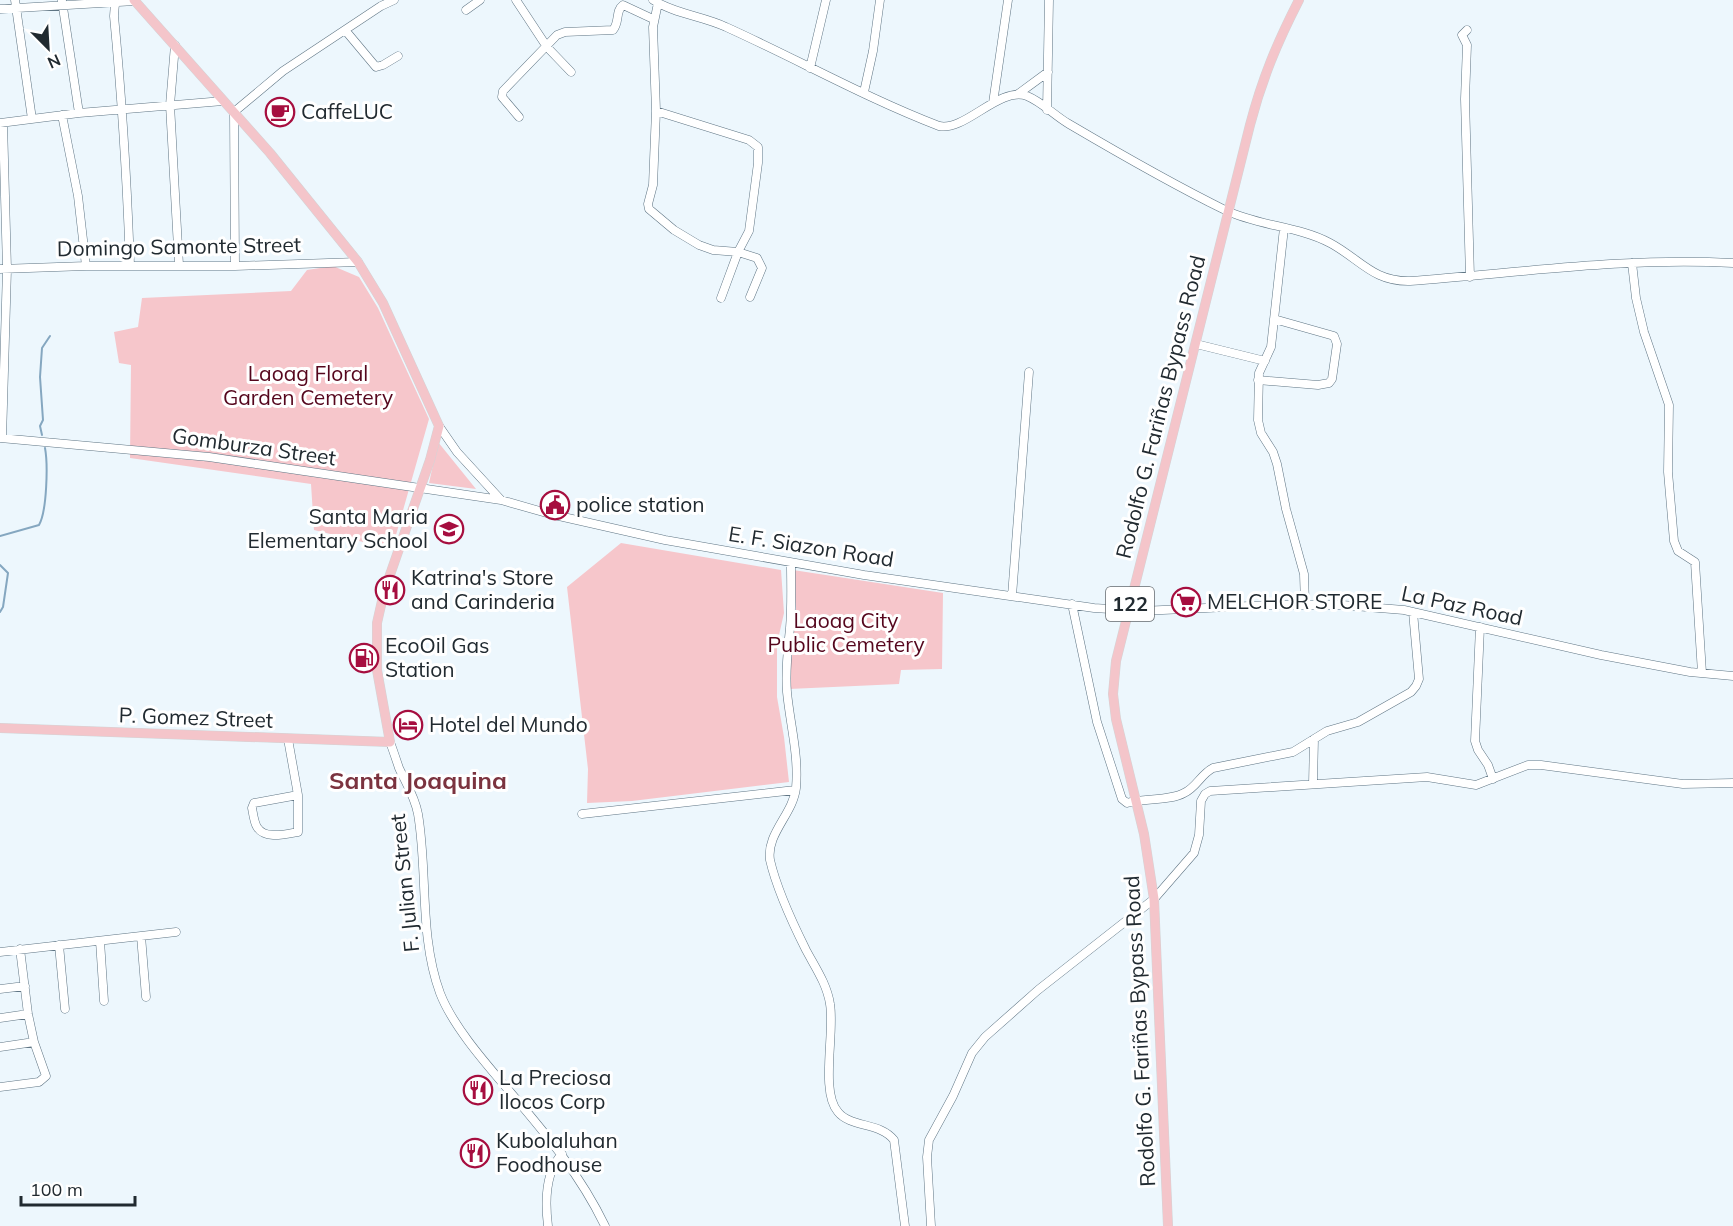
<svg xmlns="http://www.w3.org/2000/svg" width="1733" height="1226" font-family="Mulish,sans-serif">
<style>
.green{fill:#f6c6cb}
.lines{fill:none;stroke-linecap:round;stroke-linejoin:round}
.stream{stroke:#85a7c0;stroke-width:2}
.minor-casing{stroke:#5f7584;stroke-width:9}
.major-casing{stroke:#d3d4d6;stroke-width:10}
.minor{stroke:#fff;stroke-width:8}
.major{stroke:#f4c5ca;stroke-width:9}
.labels{text-anchor:middle;stroke-width:6;stroke-linejoin:round;paint-order:stroke}
.shield{fill:#fff;stroke:#646a6e;stroke-width:1.5}
.shield-label{font-size:20px;font-weight:bold;fill:#212a30}
.poi-label{font-size:21px;fill:#212a30;stroke:#fff;text-anchor:start}
.street-label{font-size:21px;fill:#212a30;stroke:#fff}
.park-label{font-size:21px;fill:#55061d;stroke:#fff}
.quarter-label{font-size:24px;font-weight:bold;fill:#7b333f;stroke:#fff}
</style>
<rect width="100%" height="100%" fill="#edf7fd"/>
<path class="green" d="M333 266 359 277 378 308 429 419 392 549 314 530 311 484 130 458 131 365 119 363 114 332 138 327 142 298 291 291 307 270Z
M438 442 476 489 429 483Z
M621 543 781 570 784 613 777 644V697L784 737 789 782 632 801 587 803 588 769 567 587Z
M793 570 943 593 942 669 901 670 899 684 789 689V646L796 609Z"/>
<g class="lines">
<path class="stream" d="M42 435 40 426 43 420 40 377 42 348 50 336
M0 536 39 525C47 511 48 464 45 448
M0 565 8 573 3 607 0 612"/>
<g class="minor-casing">
<path id="minor" d="M15 0 32 119
M516 0 547 47 571 72
M653 0C675 14 703 16 726 27 797 59 866 98 939 126 965 132 999 86 1027 96 1042 102 1055 116 1069 124 1120 154 1172 184 1225 210 1258 226 1298 226 1330 243 1360 259 1373 282 1410 281 1518 273 1625 257 1733 263
M62 1 79 113
M115 3 114 16C122 99 127 182 130 265
M658 3 653 27 656 111 653 185 648 204 649 209 674 230 699 245 713 250 738 252 757 258 762 268 750 297
M0 9 135 1
M466 10 480 0
M345 30 376 67 383 65 398 56
M1467 30 1462 35 1467 45 1465 99 1470 277
M175 45 170 105 179 265
M810 68 826 0
M864 92 873 51 880 0
M1018 94 1048 72
M993 103 1008 0
M1047 110 1049 0
M656 111 749 140 758 147V163L749 231 738 252 721 298
M62 115 78 196 86 266
M519 117 502 97 503 91 557 35 565 32 613 30C620 22 615 11 623 5L653 19
M0 123 79 113 223 101
M1284 228 1271 347 1259 373 1258 420 1261 433 1273 452 1277 464 1286 509 1304 574 1305 605
M1632 263 1636 298 1644 332 1669 405 1668 472 1674 541 1678 551 1695 562 1702 673
M235 266 234 112 283 71 381 6 394 0
M0 269 86 266H235L358 262
M1196 344 1265 361
M1258 380 1318 385 1329 383 1332 379 1337 344 1334 336 1274 319
M439 426 457 452 501 500 550 514 665 540 864 575 1094 608 1141 611 1271 605H1342L1404 610 1601 655 1690 672 1733 676
M0 438 209 457 501 500
M2 438 7 269 3 123
M791 563C791 584 792 606 790 628 788 649 785 670 787 692 790 724 799 755 796 788 793 814 766 834 770 860 776 886 794 926 806 950 815 967 827 984 830 1004 835 1032 820 1092 838 1112 851 1128 880 1122 894 1140L905 1226
M1012 596 1029 372
M1072 604 1097 722 1122 799 1127 803C1144 798 1170 801 1184 793 1196 788 1201 774 1213 768L1293 752 1327 731 1358 722 1411 692 1416 686 1419 679 1413 612
M1480 627 1475 741 1478 750 1488 765 1493 779
M288 739 298 795V832C286 834 265 840 257 827 254 822 253 813 252 808L254 803 298 795
M390 742C393 750 396 759 399 768 406 783 415 797 418 814 428 873 419 936 440 993 453 1027 488 1066 511 1093 547 1135 581 1176 605 1226
M1313 784 1314 739
M582 814 795 790
M141 936 146 997
M100 941 104 1001
M59 945 65 1009
M0 952 176 932
M0 989 25 986
M0 1018 28 1014
M0 1047 34 1042
M0 1087 39 1082 46 1076 34 1042 28 1014 20 949
M548 1226C545 1202 545 1172 562 1154
M931 1226 927 1157 929 1140 953 1096 972 1053 985 1037 1038 990 1154 899 1194 853 1199 835 1201 801 1205 794 1210 791 1427 777 1476 785 1528 765H1541L1683 784 1733 783"/>
</g>
<g class="major-casing">
<path id="major" d="M0 728 390 742 377 670V623L384 592 430 460 439 426 383 303 358 262 270 153 134 0
M1168 1226 1154 899 1144 834 1116 719 1113 694 1116 661 1250 125C1262 79 1277 43 1299 0"/>
</g>
<use href="#minor" class="minor"/>
<use href="#major" class="major"/>
</g>
<defs>
<g id="cafe-ring" transform="scale(1.5)"><circle r="9.5" fill="#fff" stroke="#a60e3f" stroke-width="1.5"/><path d="M-5.5-4.5H6V0H3Q3 3.5 0 3.5H-2.5Q-5.5 3.5-5.5 0ZM3-3.2v2h1.7v-2ZM-6 4.5H4V6H-6Z" fill="#a60e3f"/></g>
<g id="civic-ring" transform="scale(1.5)"><circle r="9.5" fill="#fff" stroke="#a60e3f" stroke-width="1.5"/><path d="M-.6-6.5H3V-4.5H.6V-3L4-1V1h2V6H-6V1h2V-1L-.6-3ZM-1.2 2.5V6h2.4V2.5Z" fill="#a60e3f"/></g>
<g id="school-ring" transform="scale(1.5)"><circle r="9.5" fill="#fff" stroke="#a60e3f" stroke-width="1.5"/><path d="M0-5L7-2L0 1L-7-2ZM-4 1L0 2.5L4 1V4Q0 6-4 4Z" fill="#a60e3f"/></g>
<g id="restaurant-ring" transform="scale(1.5)"><circle r="9.5" fill="#fff" stroke="#a60e3f" stroke-width="1.5"/><path d="M-5-6h1v4h1v-4h1v4h1v-4h1v5L-1.5 .5V6h-2V.5L-5-1ZM5-6V6H3V1.5H1.5Q1.5-4 5-6Z" fill="#a60e3f"/></g>
<g id="supermarket-ring" transform="scale(1.5)"><circle r="9.5" fill="#fff" stroke="#a60e3f" stroke-width="1.5"/><path d="M-6-5.5h2.5l.6 2H6L4.5 2H-2.5L-4.4-4H-6ZM-1.5 3.2a1.3 1.3 0 1 0 .1 0ZM3 3.2a1.3 1.3 0 1 0 .1 0Z" fill="#a60e3f"/></g>
<g id="fuel-ring" transform="scale(1.5)"><circle r="9.5" fill="#fff" stroke="#a60e3f" stroke-width="1.5"/><path d="M-5.5-6h7V0h2V4h1.3V-2.5L3-4.5l.8-.8L6-3V5H2.5V1h-1V6h-7ZM-4.2-4.7v3.2H.2V-4.7Z" fill="#a60e3f"/></g>
<g id="hotel-ring" transform="scale(1.5)"><circle r="9.5" fill="#fff" stroke="#a60e3f" stroke-width="1.5"/><path d="M-6-4.5h1.5V1H6V5H4.5V3h-9V5H-6ZM-4 0a1.8 1.8 0 1 1 3.6 0ZM.5 0V-2.5h3Q6-2.5 6 0Z" fill="#a60e3f"/></g>
</defs>
<g fill-rule="evenodd">
<use href="#cafe-ring" x="280" y="112"/>
<use href="#civic-ring" x="555" y="505"/>
<use href="#school-ring" x="449" y="529"/>
<use href="#restaurant-ring" x="390" y="590"/>
<use href="#supermarket-ring" x="1186" y="602"/>
<use href="#fuel-ring" x="364" y="658"/>
<use href="#hotel-ring" x="408" y="725"/>
<use href="#restaurant-ring" x="478" y="1090"/>
<use href="#restaurant-ring" x="475" y="1153"/>
</g>
<g class="labels">
<rect class="shield" x="1106" y="587" width="48" height="34" rx="4.5"/>
<g class="shield-label">
<text x="1130" y="611">122</text>
</g>
<g class="poi-label">
<text x="301" y="119">CaffeLUC</text>
<text x="576" y="512">police station</text>
<text x="428" y="524" text-anchor="end">Santa Maria<tspan x="428" dy="24">Elementary School</tspan></text>
<text x="411" y="585">Katrina's Store<tspan x="411" dy="24">and Carinderia</tspan></text>
<text x="1207" y="609">MELCHOR STORE</text>
<text x="385" y="653">EcoOil Gas<tspan x="385" dy="24">Station</tspan></text>
<text x="429" y="732">Hotel del Mundo</text>
<text x="499" y="1085">La Preciosa<tspan x="499" dy="24">Ilocos Corp</tspan></text>
<text x="496" y="1148">Kubolaluhan<tspan x="496" dy="24">Foodhouse</tspan></text>
</g>
<g class="street-label">
<text transform="translate(179 247) rotate(-1)" y="7">Domingo Samonte Street</text>
<text transform="translate(1161 407) rotate(-76)" y="7">Rodolfo G. Fariñas Bypass Road</text>
<text transform="translate(254 447) rotate(8)" y="7">Gomburza Street</text>
<text transform="translate(811 547) rotate(9)" y="7">E. F. Siazon Road</text>
<text transform="translate(1462 606) rotate(12)" y="7">La Paz Road</text>
<text transform="translate(196 718) rotate(2)" y="7">P. Gomez Street</text>
<text transform="translate(405 883) rotate(-96)" y="7">F. Julian Street</text>
<text transform="translate(1140 1031) rotate(-93)" y="7">Rodolfo G. Fariñas Bypass Road</text>
</g>
<g class="park-label">
<text x="308" y="381">Laoag Floral<tspan x="308" dy="24">Garden Cemetery</tspan></text>
<text x="846" y="628">Laoag City<tspan x="846" dy="24">Public Cemetery</tspan></text>
</g>
<g class="quarter-label">
<text x="418" y="789">Santa Joaquina</text>
</g>
</g>
<g transform="translate(48 48) rotate(156)" stroke="#ffffff" stroke-width="4.5" paint-order="stroke">
<path d="M0-4.5L10 22L0 15L-10 22Z" fill="#212a30"/>
<text y="-9" font-size="16" font-weight="bold" text-anchor="middle" fill="#212a30">N</text>
</g>
<path d="M21 1196v9h114v-9" fill="none" stroke="#212a30" stroke-width="3"/>
<text x="30" y="1196" font-size="18" fill="#212a30" stroke="#ffffff" stroke-width="4.5" paint-order="stroke">100 m</text>
</svg>
